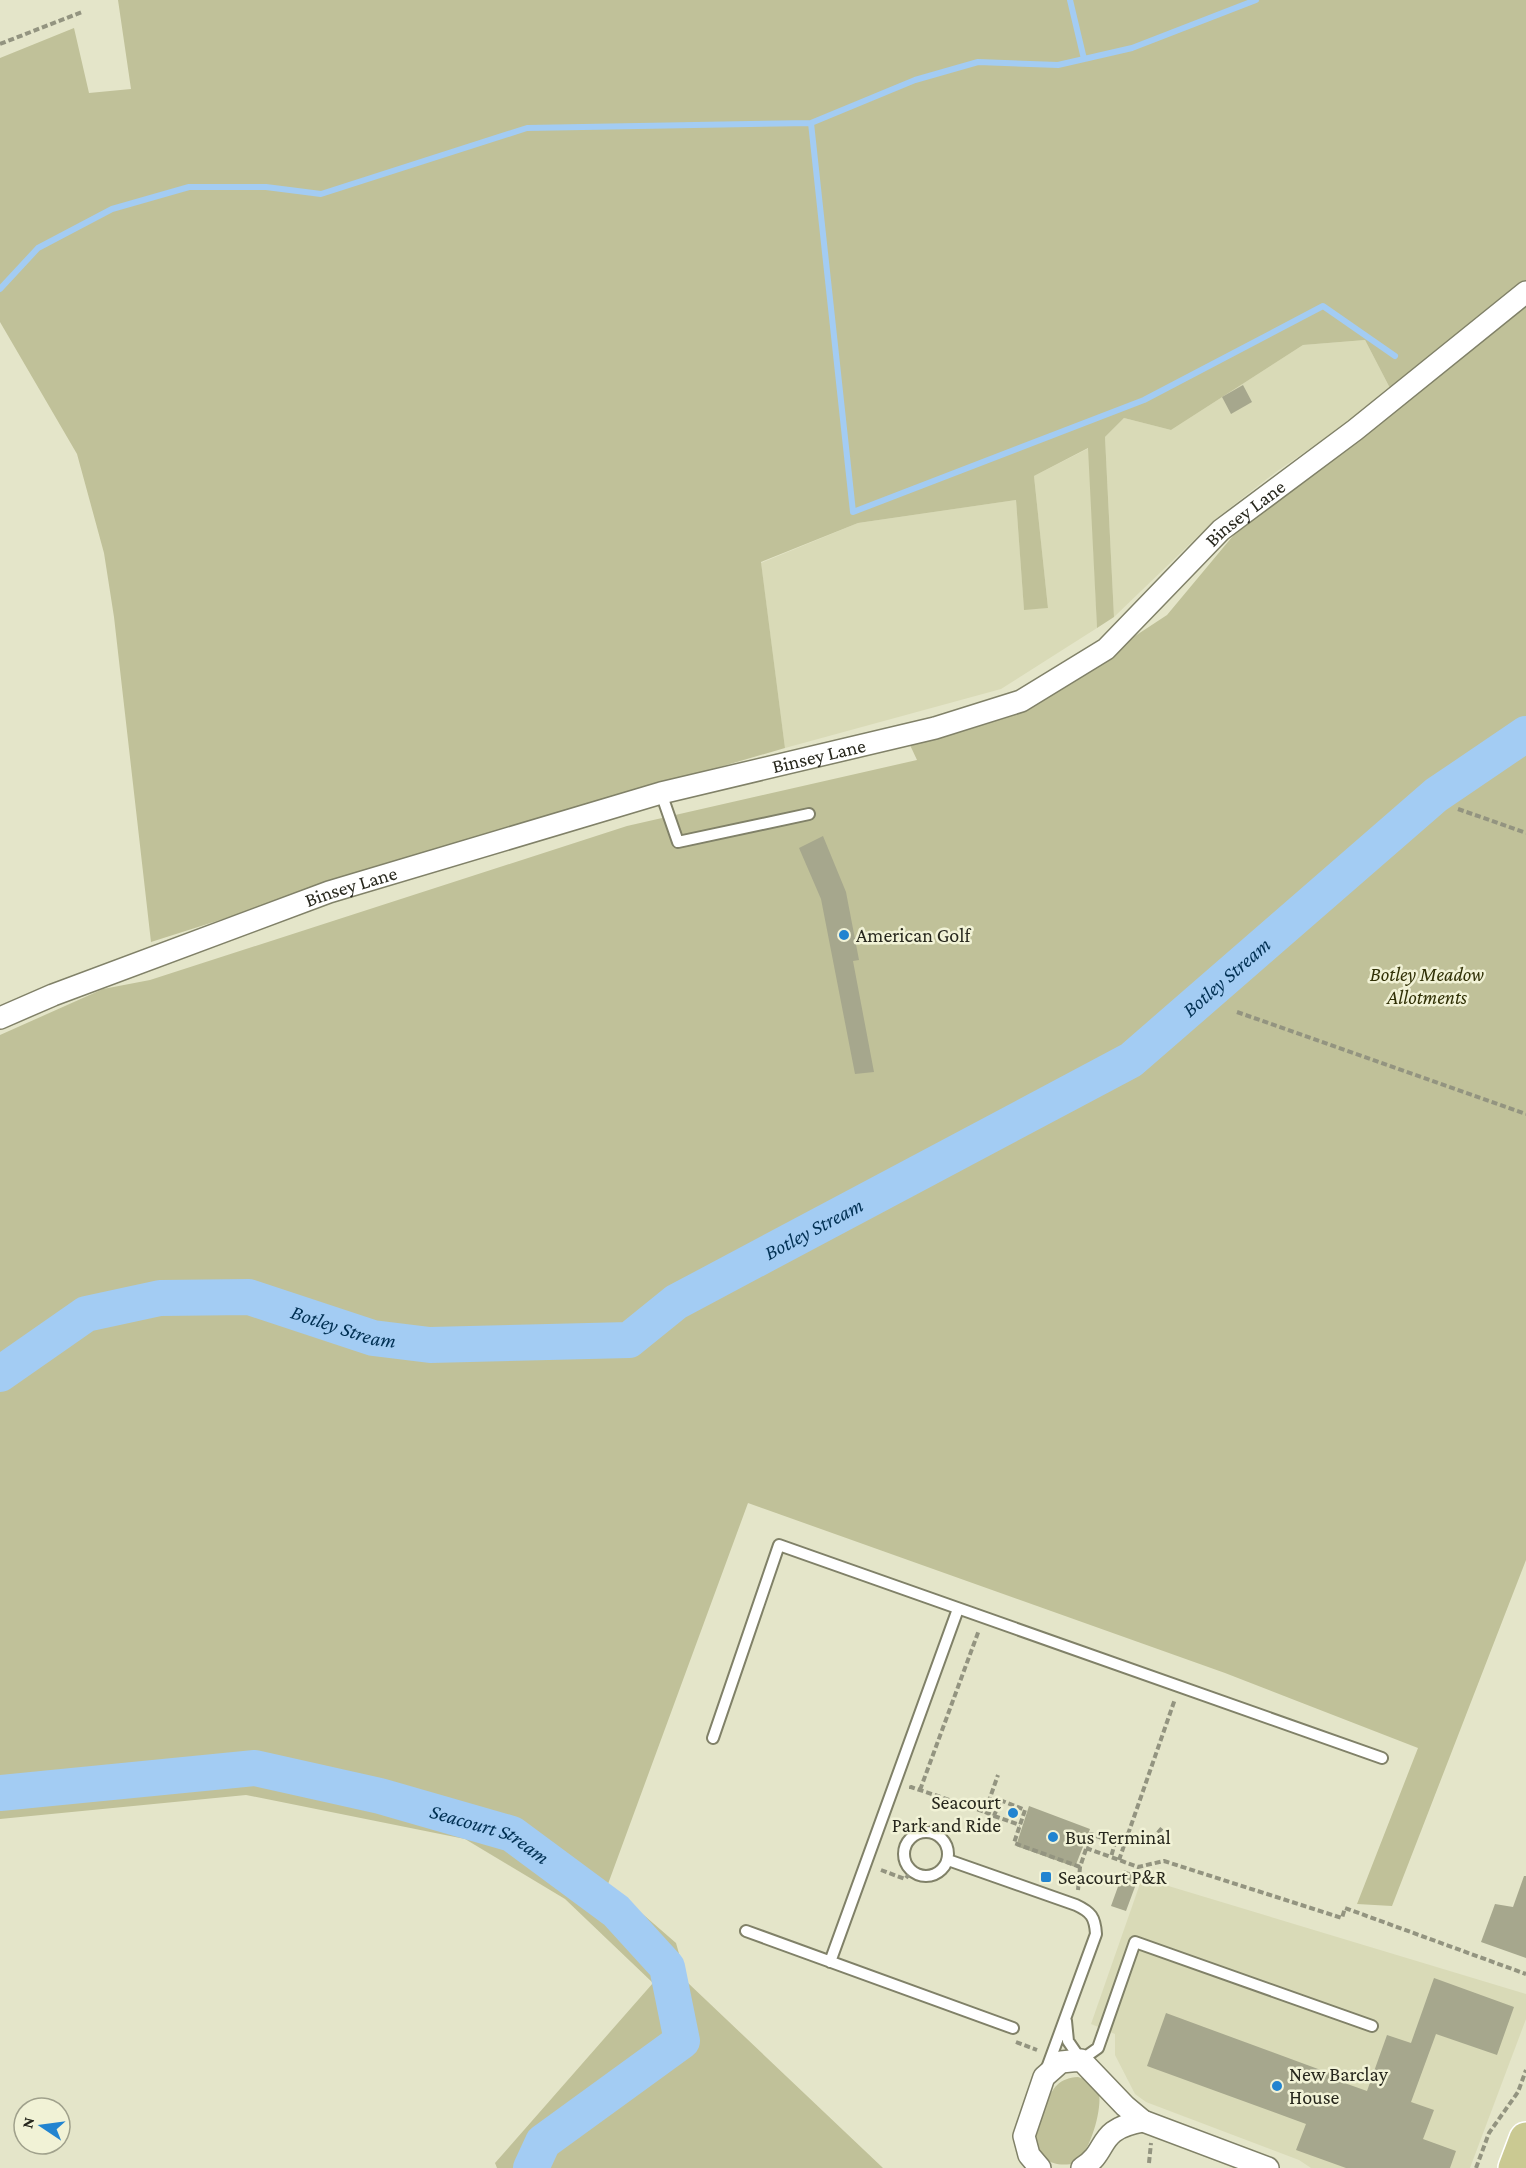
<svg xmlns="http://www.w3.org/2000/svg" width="1526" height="2168" font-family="'Crimson Pro',serif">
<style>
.built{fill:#d9dab7}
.green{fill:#c0c199}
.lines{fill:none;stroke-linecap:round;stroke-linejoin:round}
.stream{stroke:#a3ccf3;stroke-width:6}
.river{stroke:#a3ccf3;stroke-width:36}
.building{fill:#a6a78d}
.service-casing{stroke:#808168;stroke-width:14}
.minor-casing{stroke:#808168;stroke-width:24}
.primary-casing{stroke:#fff;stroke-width:36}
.path{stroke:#939480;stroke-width:4;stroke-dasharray:6 3;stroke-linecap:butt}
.service{stroke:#fff;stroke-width:10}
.minor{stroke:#fff;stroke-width:21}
.primary{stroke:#cac992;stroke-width:33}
.poi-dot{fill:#2284d0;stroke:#f1f2d6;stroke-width:2}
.labels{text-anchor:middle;stroke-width:5;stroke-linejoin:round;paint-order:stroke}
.street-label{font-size:20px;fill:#27271d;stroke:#f1f2d6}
.poi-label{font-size:20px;fill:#27271d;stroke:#f1f2d6;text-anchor:start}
.park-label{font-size:20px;font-style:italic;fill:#303005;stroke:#f1f2d6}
.water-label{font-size:21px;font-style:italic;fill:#003053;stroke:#f1f2d6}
</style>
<rect width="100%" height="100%" fill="#e4e5c9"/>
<path class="built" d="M1365 340 1392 392 1276 472 1217 518 1114 617 1105 437 1124 418 1171 430 1303 345Z
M1089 448 1097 628 1001 689 785 748 761 563 858 523 1016 500 1024 609 1048 608 1034 476Z
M1142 1878 1526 1994V2019L1470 2168H1311L1299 2160 1146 2102 1135 2094 1115 2055V2034L1091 2024Z"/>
<path class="green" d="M118 0H1526V283L1392 392 1365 340 1303 345 1171 430 1124 418 1105 437 1114 617 1097 628 1088 448 1034 476 1048 608 1024 610 1016 500 858 523 761 562 785 748 493 833 151 942 114 617 104 553 77 454 0 322V58L74 28 89 93 131 89Z
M1526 307V1560L1392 1906 1357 1904 1418 1748 1225 1673 748 1503 608 1884 676 1943 687 1982 883 2168H497L495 2163 653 1983 565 1899 465 1839 246 1795 0 1819V1035L103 989 150 980 627 826 917 760 910 745 1036 701 1167 615 1247 519Z
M1078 2077 1087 2080 1099 2094C1102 2110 1090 2153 1075 2163 1058 2168 1036 2161 1035 2141 1034 2129 1042 2115 1046 2105 1052 2088 1059 2078 1078 2077Z"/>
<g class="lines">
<path class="stream" d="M1070 0 1084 59
M811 123 853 512 1144 400 1323 306 1395 356
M0 289 38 248 112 209 189 187H266L321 194 527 128 811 123 915 80 978 62 1058 65 1132 48 1256 0"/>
<g class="river">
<path id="s1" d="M0 1374 86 1314 160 1298 249 1297 373 1338 430 1345 629 1340 676 1302 1131 1060 1436 795 1526 734"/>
<path id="s2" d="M0 1793 255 1768 380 1796 512 1834 616 1911 667 1967 682 2041 543 2142 531 2168"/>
</g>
</g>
<path class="building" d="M1243 385 1252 402 1231 414 1222 397Z
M823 836 846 892 859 960 853 961 874 1072 855 1074 821 899 799 848Z
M1029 1806 1090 1829 1075 1867 1016 1846Z
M1124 1870 1139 1876 1126 1911 1111 1906Z
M1524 1876H1526V1958L1481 1942 1495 1904 1513 1907Z
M1434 1978 1514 2007 1497 2055 1436 2034 1411 2102 1434 2110 1423 2139 1456 2151 1450 2168H1346L1296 2150 1306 2124 1147 2066 1166 2013 1337 2076 1336 2080 1367 2091 1387 2035 1411 2043Z"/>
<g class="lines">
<g class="service-casing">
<path id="service" d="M661 793 678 842 809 814
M713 1738 779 1545 1382 1758
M904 1854a22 22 0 1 1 44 0a22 22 0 1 1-44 0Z
M948 1860 1076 1905C1091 1912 1095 1917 1096 1934L1047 2068
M746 1931 1013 2028
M830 1962 958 1609
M1066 2021 1068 2041 1081 2060 1098 2048 1135 1942 1372 2026"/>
</g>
<g class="minor-casing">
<g id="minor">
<path id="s3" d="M0 1018 53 995 329 892 661 793 935 728 1021 701 1106 649 1221 530 1355 430 1526 292"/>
<path d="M1040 2168 1029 2155 1024 2136 1044 2077 1061 2062 1081 2060 1125 2106 1143 2121 1268 2168"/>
<path d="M1082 2168C1111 2150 1094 2130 1143 2121"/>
</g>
</g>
<g class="primary-casing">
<path id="primary" d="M1515 2168 1526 2139"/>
</g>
<path class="path" d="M0 44 82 12
M1458 809 1526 833
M1237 1012 1526 1114
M911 1789V1787L985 1812 998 1775
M920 1790 979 1630
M985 1812 994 1816 1000 1800 1025 1810 1014 1843 1080 1867
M994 1816 1020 1825
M1128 1835 1149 1843 1162 1828
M1086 1848 1111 1857
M1119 1860 1175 1699
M881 1870 905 1879 912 1871
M1078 1890 1080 1867 1091 1834 1115 1843 1111 1857 1138 1867 1164 1861 1342 1918 1345 1908 1526 1974
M1016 2042 1037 2050
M1149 2163 1151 2143
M1476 2168 1489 2133 1518 2092 1526 2070"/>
<use href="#service" class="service"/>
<use href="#minor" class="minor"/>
<use href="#primary" class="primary"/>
</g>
<g class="poi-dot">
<circle cx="844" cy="935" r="6"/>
<circle cx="1013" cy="1813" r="6"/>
<circle cx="1053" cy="1837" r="6"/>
<rect x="1040" y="1871" width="12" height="12" rx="3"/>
<circle cx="1277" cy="2086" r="6"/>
</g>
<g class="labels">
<g class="street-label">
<text dy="7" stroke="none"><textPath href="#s3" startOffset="1365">Binsey Lane</textPath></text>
<text dy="7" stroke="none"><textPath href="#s3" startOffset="861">Binsey Lane</textPath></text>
<text dy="7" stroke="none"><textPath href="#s3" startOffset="375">Binsey Lane</textPath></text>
</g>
<g class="poi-label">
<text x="856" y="942">American Golf</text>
<text x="1001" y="1809" text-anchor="end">Seacourt<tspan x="1001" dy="23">Park and Ride</tspan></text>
<text x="1065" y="1844">Bus Terminal</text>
<text x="1058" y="1884">Seacourt P&amp;R</text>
<text x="1289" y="2081">New Barclay<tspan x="1289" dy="23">House</tspan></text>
</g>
<g class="park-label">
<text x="1427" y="981">Botley Meadow<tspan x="1427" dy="23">Allotments</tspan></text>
</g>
<g class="water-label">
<text dy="7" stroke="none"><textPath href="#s1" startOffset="1359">Botley Stream</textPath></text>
<text dy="7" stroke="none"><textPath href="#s1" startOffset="873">Botley Stream</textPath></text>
<text dy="7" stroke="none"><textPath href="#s1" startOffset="369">Botley Stream</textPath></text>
<text dy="7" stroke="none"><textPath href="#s2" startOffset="501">Seacourt Stream</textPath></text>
</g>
</g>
<g transform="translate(42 2126) rotate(283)"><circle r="28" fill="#f1f2d6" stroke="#a0a18c" stroke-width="1.5"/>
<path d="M0-4.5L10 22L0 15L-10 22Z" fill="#2284d0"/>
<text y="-9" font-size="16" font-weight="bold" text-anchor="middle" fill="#27271d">N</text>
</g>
</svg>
